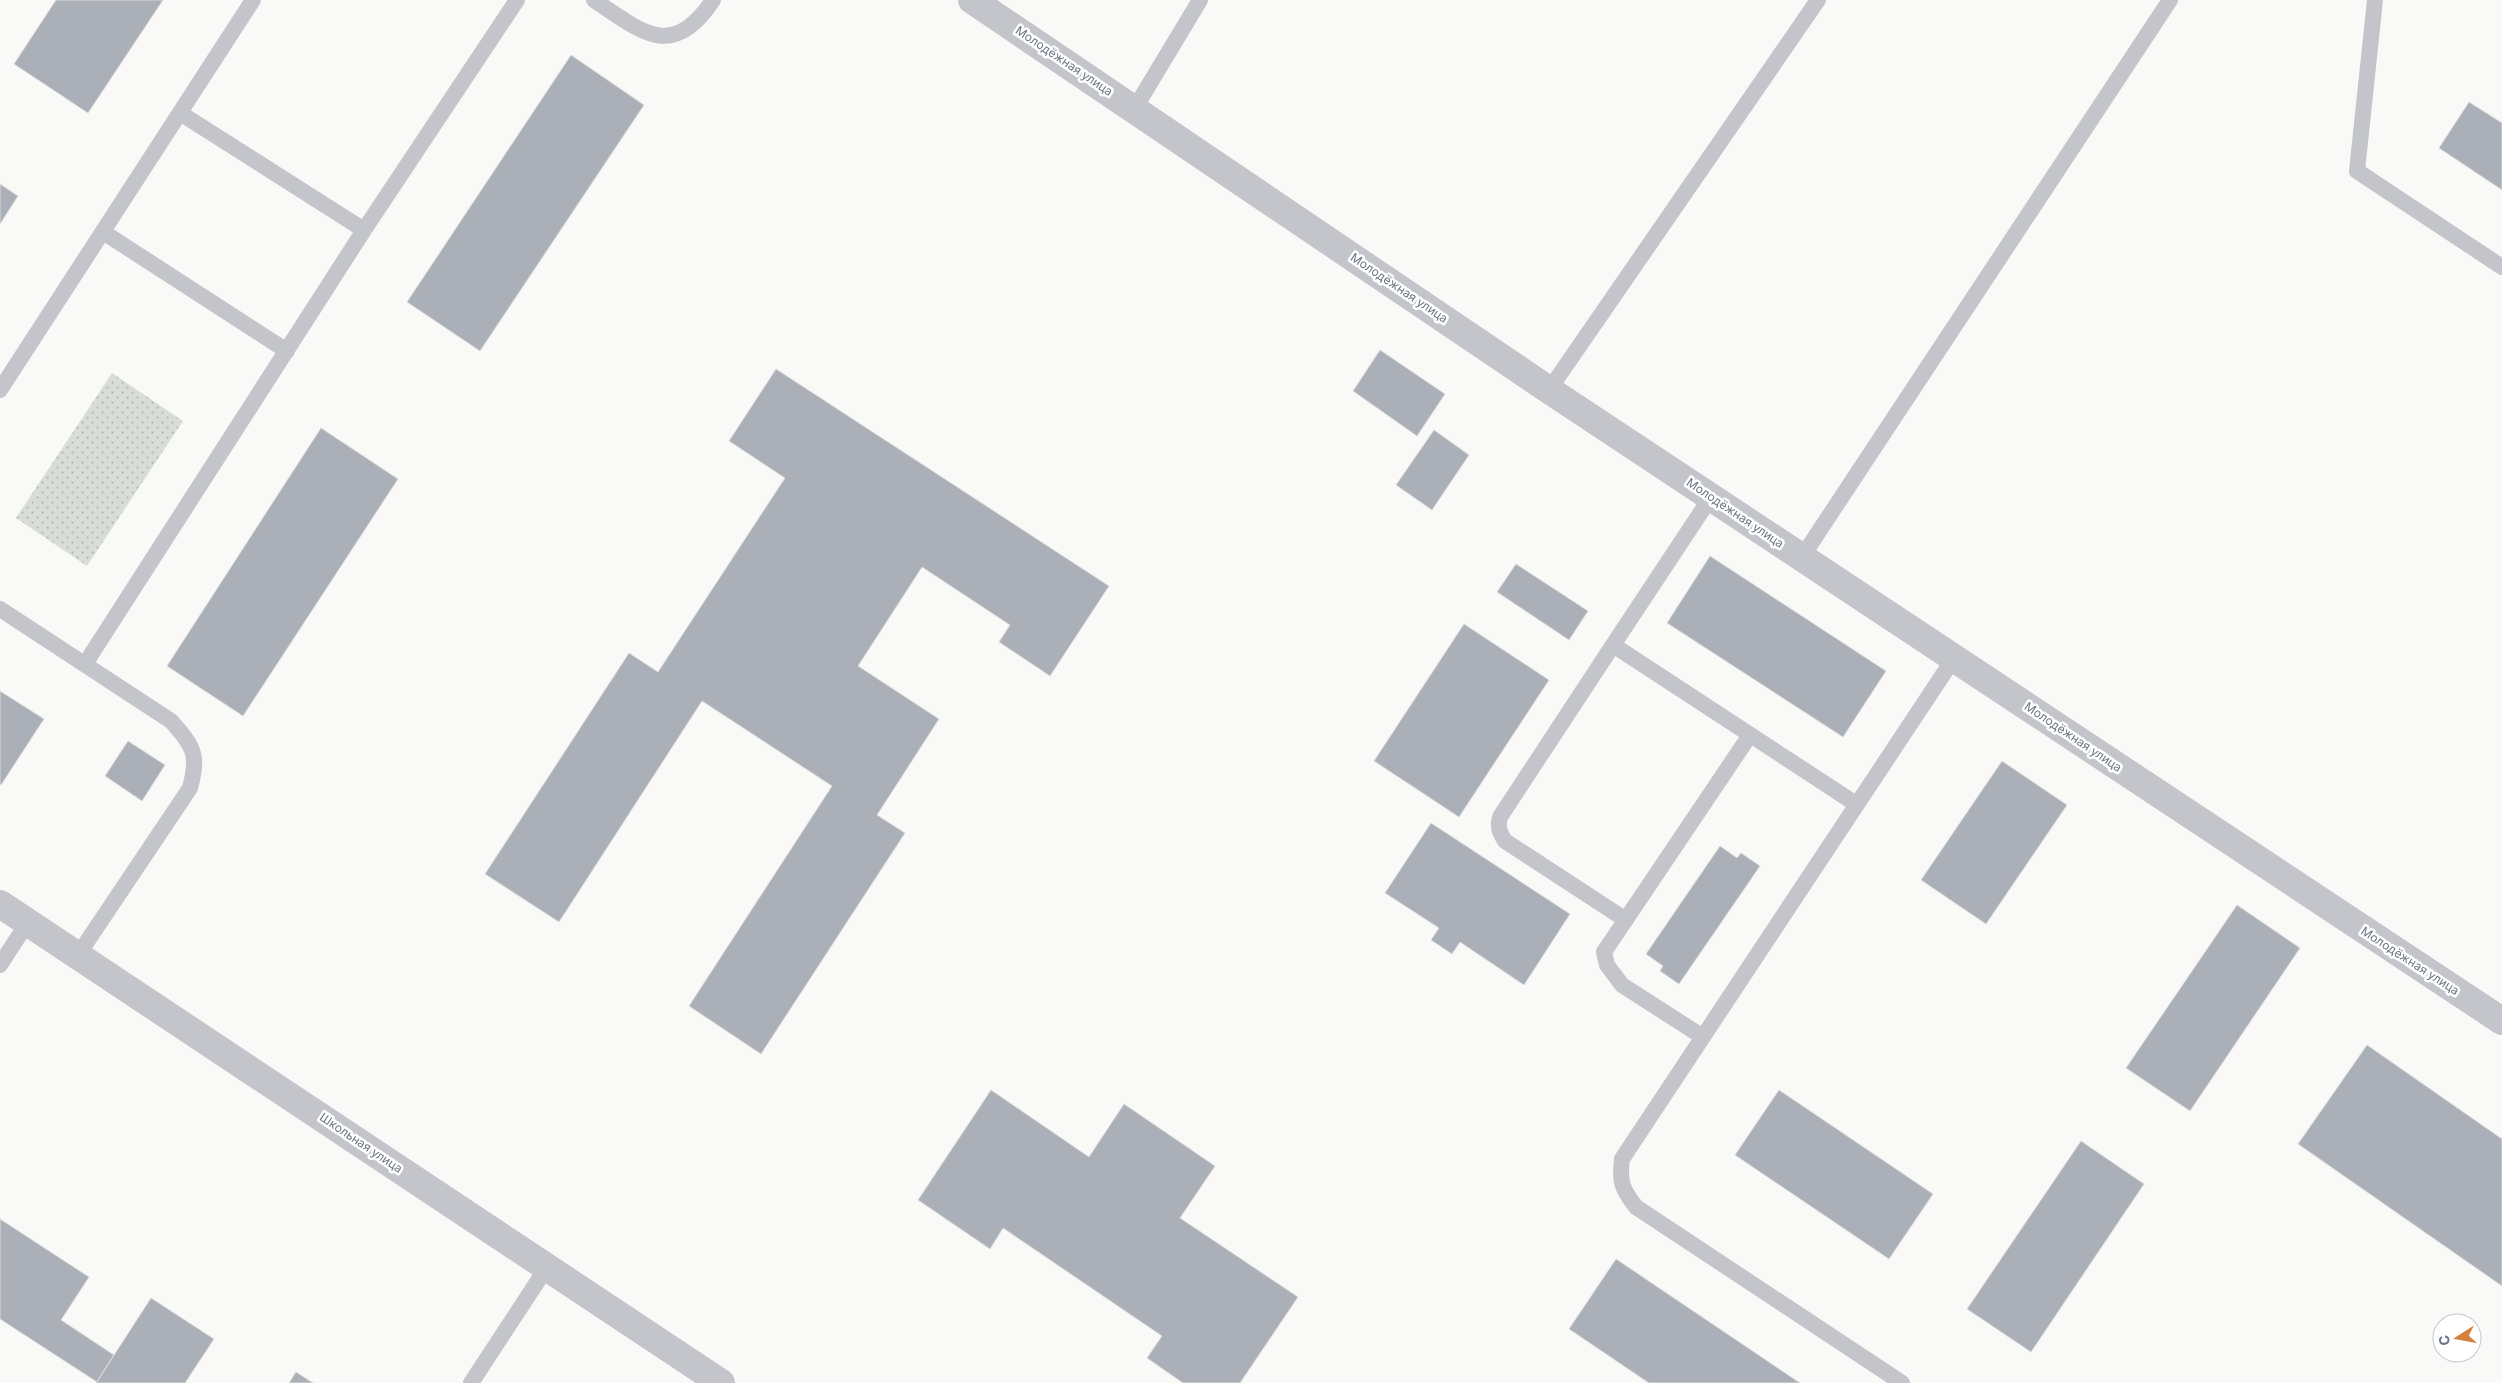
<svg xmlns="http://www.w3.org/2000/svg" width="2502" height="1383" font-family="Inter,sans-serif">
<style>
.park{fill:url(#park-dots)}
.building{fill:#abafb7;stroke:#dbdbd9}
.lines{fill:none;stroke-linecap:round;stroke-linejoin:round}
.service{stroke:#c3c5ca;stroke-width:16}
.minor{stroke:#c3c5ca;stroke-width:28}
.tertiary{stroke:#c3c5ca;stroke-width:28}
.labels{text-anchor:middle;stroke-width:5;stroke-linejoin:round;paint-order:stroke}
.street-label{font-size:12px;fill:#6b7486;stroke:#fff}
</style>
<defs>
<pattern id="park-dots" width="8" height="8" patternUnits="userSpaceOnUse" patternTransform="scale(1.25)"><rect width="8" height="8" fill="#d8ded7"/><path d="M2 2h.1M6 6h.1" fill="none" stroke="#b3b9b4" stroke-width="1.8" stroke-linecap="round"/></pattern>
</defs>
<rect width="100%" height="100%" fill="#f9f9f7"/>
<path class="park" d="M112 373 183 421 87 566 16 518Z"/>
<path class="building" d="M56 0H163L88 113 14 64Z
M571 55 644 105 480 351 407 302Z
M2469 102 2502 123V190L2439 148Z
M0 184 18 196 0 224Z
M1380 350 1445 394 1417 436 1353 391Z
M776 369 1109 586 1050 676 999 642 1010 625 922 567 858 666 939 719 877 815 905 833 761 1054 689 1006 832 786 702 701 559 922 485 874 629 653 658 672 785 478 729 441Z
M321 428 398 479 243 716 167 666Z
M1434 430 1469 455 1432 510 1396 485Z
M1710 556 1886 671 1843 737 1667 623Z
M1516 564 1588 611 1569 640 1497 592Z
M1464 624 1549 680 1459 817 1374 761Z
M0 691 44 719 1 785 0 784Z
M128 741 165 765 142 801 105 776Z
M2002 761 2067 805 1986 924 1921 880Z
M1431 823 1570 914 1524 985 1460 942 1452 954 1431 940 1439 928 1385 893Z
M1720 846 1737 858 1741 853 1760 866 1679 984 1660 971 1663 966 1646 954Z
M2237 905 2300 948 2190 1111 2126 1068Z
M2367 1045 2502 1139V1286L2298 1144Z
M991 1090 1089 1157 1124 1104 1215 1166 1180 1218 1298 1297 1240 1383H1183L1147 1358 1162 1336 1003 1228 990 1249 918 1200Z
M1779 1090 1933 1194 1889 1259 1735 1155Z
M2081 1141 2144 1184 2031 1352 1967 1309Z
M0 1219 89 1277 61 1320 114 1355 97 1382 0 1319Z
M1616 1259 1800 1383H1649L1569 1329Z
M151 1298 214 1339 185 1383H96Z
M296 1372 313 1383H289Z"/>
<g class="lines">
<path class="service" d="M594 0C641 31 672 62 713 0
M2375 0 2357 171 2502 267
M1135 108 1200 0
M180 113 364 230
M103 232 287 351
M0 390 253 0
M1549 390 1818 0
M1711 497 1613 645 1856 804
M1802 557 2170 0
M0 609 171 721C194 747 199 754 190 788L78 955
M1613 645 1500 817C1497 827 1500 833 1505 841L1626 920
M85 664 364 230 517 0
M0 965 28 922
M1703 1037 1622 985 1607 965 1604 952 1750 735
M471 1383 547 1267
M1902 1383 1636 1207C1622 1189 1619 1182 1622 1159L1954 658"/>
<path class="minor" d="M972 0 1549 390 2502 1021"/>
<path class="tertiary" d="M0 904 721 1383"/>
</g>
<g class="labels">
<g class="street-label">
<text transform="translate(1064 61) rotate(34)" y="4">Молодёжная улица</text>
<text transform="translate(1399 288) rotate(34)" y="4">Молодёжная улица</text>
<text transform="translate(1735 513) rotate(34)" y="4">Молодёжная улица</text>
<text transform="translate(2073 737) rotate(34)" y="4">Молодёжная улица</text>
<text transform="translate(2410 961) rotate(33)" y="4">Молодёжная улица</text>
<text transform="translate(361 1143) rotate(34)" y="4">Школьная улица</text>
</g>
</g>
<g transform="translate(2457 1338) rotate(259)"><circle r="24" fill="#ffffff" stroke="#c4c7cf"/>
<path d="M0-4L9 19L0 12L-9 19Z" fill="#d57f3c"/>
<text y="-8" font-size="14" font-weight="bold" text-anchor="middle" fill="#6b7486">С</text>
</g>
</svg>
